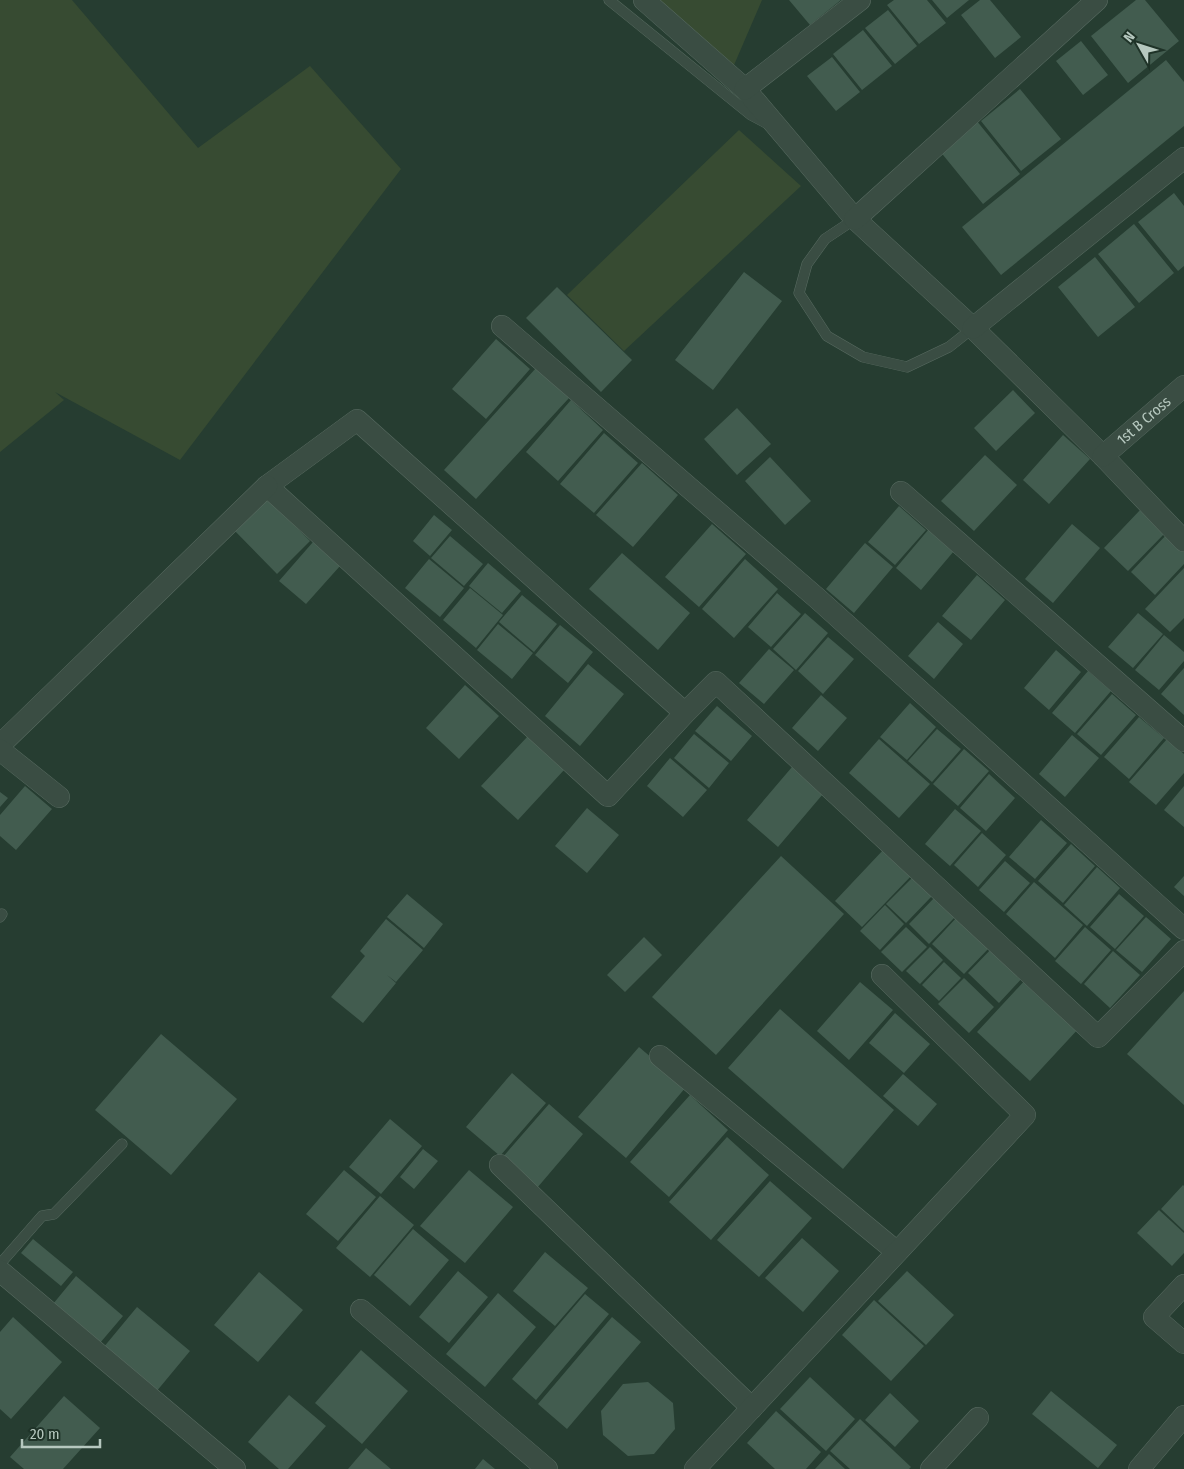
<svg xmlns="http://www.w3.org/2000/svg" width="1184" height="1469" font-family="'Fira Sans Condensed',sans-serif">
<style>
.green{fill:#374b32}
.building{fill:#425c4f}
.lines{fill:none;stroke-linecap:round;stroke-linejoin:round}
.lane-casing{stroke:#586b61;stroke-width:11}
.street-casing{stroke:#586b61;stroke-width:22}
.lane{stroke:#3a4d43;stroke-width:10}
.street{stroke:#3a4d43;stroke-width:21}
.labels{text-anchor:middle;stroke-width:4.5;stroke-linejoin:round;paint-order:stroke}
.street-label{font-size:15px;fill:#b6c8bf;stroke:#1f3328}
</style>
<rect width="100%" height="100%" fill="#263d31"/>
<path class="green" d="M0 0H72L198 148 310 66 401 169 180 460 55 392 64 400 0 452Z
M653 0H762L731 72Z
M739 130 801 186 624 351 567 295Z"/>
<path class="building" d="M789 0H841L810 25Z
M894 0H927L946 23 919 44 887 5Z
M932 0H969L947 18Z
M980 0H990L1021 37 995 58 961 15Z
M1136 0H1145L1179 41 1128 83 1091 36Z
M888 10 917 46 895 64 865 28Z
M863 30 892 66 862 90 833 54Z
M1081 41 1108 75 1083 95 1056 61Z
M832 57 860 92 836 111 807 76Z
M1166 60 1184 82V126L1001 275 962 227Z
M1020 89 1061 139 1021 171 981 121Z
M976 120 1020 174 983 204 939 150Z
M1174 193 1184 206V266L1178 271 1138 222Z
M1134 224 1174 273 1139 303 1098 254Z
M1095 257 1135 307 1098 337 1058 287Z
M744 272 782 301 713 390 675 360Z
M557 287 632 360 601 392 526 318Z
M496 339 530 369 486 419 452 389Z
M536 368 569 398 476 499 444 470Z
M1013 390 1035 413 996 451 974 428Z
M571 400 603 430 558 481 526 452Z
M737 408 771 444 737 475 704 439Z
M604 433 638 463 594 513 560 484Z
M1063 435 1090 459 1049 504 1023 480Z
M985 455 1017 485 974 531 941 501Z
M770 457 811 501 785 525 745 481Z
M642 463 678 495 633 547 596 515Z
M267 497 310 541 277 574 233 529Z
M899 506 926 530 895 565 868 542Z
M1141 509 1166 532 1128 571 1104 548Z
M434 515 452 530 430 556 413 541Z
M712 524 746 554 699 607 665 577Z
M1072 524 1100 548 1053 603 1025 579Z
M929 529 954 551 921 590 896 568Z
M1168 533 1184 549V564L1155 595 1131 572Z
M450 536 483 564 464 586 431 558Z
M313 542 340 566 306 604 279 581Z
M865 543 893 567 854 613 826 589Z
M622 553 690 613 658 650 589 589Z
M429 559 464 588 440 617 405 588Z
M745 559 778 589 734 638 702 609Z
M488 563 521 591 502 613 469 586Z
M1184 568V618L1170 632 1145 609Z
M977 575 1005 600 971 640 942 616Z
M470 588 503 615 476 648 443 620Z
M777 593 801 614 771 647 748 627Z
M522 595 557 624 534 652 499 622Z
M805 613 828 633 796 670 773 649Z
M1138 613 1163 634 1133 668 1108 647Z
M938 622 963 644 934 679 908 656Z
M498 624 533 653 512 679 477 650Z
M560 625 593 652 568 683 535 655Z
M1164 635 1184 652V661L1159 690 1135 670Z
M828 637 854 659 823 694 798 671Z
M769 649 794 670 764 704 739 683Z
M1056 650 1081 672 1049 710 1024 688Z
M588 664 624 694 580 746 545 716Z
M1184 668V715L1161 694Z
M1088 671 1111 691 1075 733 1052 713Z
M465 685 499 716 459 759 426 728Z
M1112 694 1136 715 1101 755 1077 734Z
M821 695 847 718 818 751 792 728Z
M910 703 936 727 907 760 880 737Z
M717 706 752 736 731 761 695 731Z
M1139 717 1164 738 1129 779 1104 757Z
M937 729 961 749 932 782 908 761Z
M694 734 729 763 709 788 674 758Z
M1072 735 1099 758 1065 797 1039 774Z
M528 736 564 770 518 820 481 786Z
M879 739 930 784 899 818 849 773Z
M1167 739 1184 754V773L1156 805 1129 782Z
M964 749 989 771 958 806 933 784Z
M670 758 707 790 683 817 647 786Z
M792 767 823 794 778 847 747 820Z
M989 774 1015 798 986 831 960 808Z
M25 786 52 809 16 850 0 836V815Z
M1184 786V827L1164 810Z
M0 792 8 798 0 807Z
M587 808 619 835 587 873 555 846Z
M955 809 981 831 950 866 925 844Z
M1041 820 1067 843 1035 879 1009 857Z
M982 833 1006 855 978 887 954 865Z
M1071 844 1095 866 1063 903 1038 881Z
M885 848 913 874 862 927 835 901Z
M781 856 844 914 716 1055 652 997Z
M1005 861 1030 883 1004 912 979 890Z
M1097 867 1120 888 1087 926 1064 905Z
M1184 876V896L1174 887Z
M913 877 932 896 906 923 886 904Z
M1034 882 1083 925 1055 958 1006 914Z
M407 894 443 924 424 948 387 917Z
M1119 894 1144 916 1115 949 1090 927Z
M935 897 955 917 929 944 909 924Z
M885 905 904 924 880 950 860 931Z
M958 916 990 947 964 974 932 944Z
M1146 917 1171 939 1142 972 1116 950Z
M386 919 423 950 396 982 387 975 396 983 363 1023 331 997 365 956 360 951Z
M906 927 927 947 902 972 881 952Z
M1085 927 1111 950 1081 984 1055 961Z
M644 937 662 955 625 992 607 975Z
M994 946 1024 976 999 1003 968 973Z
M930 947 943 960 920 984 906 971Z
M1113 951 1140 975 1110 1008 1084 984Z
M944 962 961 978 939 1001 922 985Z
M964 978 994 1007 969 1033 938 1004Z
M1027 978 1080 1027 1030 1081 977 1032Z
M860 982 893 1010 849 1060 817 1031Z
M1184 991V1105L1127 1054Z
M780 1009 894 1110 843 1169 728 1068Z
M895 1013 930 1044 904 1073 869 1043Z
M161 1034 237 1099 171 1175 95 1110Z
M639 1047 686 1087 626 1158 578 1117Z
M512 1073 546 1103 500 1156 466 1127Z
M903 1074 937 1104 918 1126 883 1096Z
M690 1095 728 1130 669 1197 630 1162Z
M549 1104 583 1134 537 1188 502 1158Z
M390 1119 422 1146 381 1194 349 1167Z
M727 1137 769 1175 711 1240 669 1202Z
M423 1149 438 1161 414 1189 400 1177Z
M344 1170 376 1197 338 1241 306 1214Z
M469 1170 513 1207 465 1263 420 1226Z
M770 1181 812 1218 759 1277 717 1240Z
M1183 1185 1184 1186V1231L1161 1209Z
M380 1196 414 1225 370 1277 336 1248Z
M1159 1210 1184 1233V1253L1172 1266 1137 1233Z
M413 1229 449 1260 410 1306 374 1275Z
M802 1238 839 1271 803 1312 765 1278Z
M33 1239 73 1272 61 1286 21 1253Z
M545 1252 588 1288 555 1326 513 1291Z
M458 1271 488 1297 449 1343 419 1317Z
M907 1271 954 1315 926 1345 878 1301Z
M259 1272 303 1310 258 1362 214 1325Z
M76 1276 123 1316 100 1343 53 1304Z
M498 1293 536 1327 485 1387 446 1354Z
M585 1294 609 1314 536 1400 512 1379Z
M874 1300 924 1346 891 1381 842 1335Z
M137 1307 190 1351 156 1392 103 1348Z
M13 1317 62 1362 11 1419 0 1409V1332Z
M612 1317 641 1342 567 1429 538 1404Z
M361 1350 408 1391 362 1444 315 1403Z
M810 1377 855 1419 826 1451 780 1409Z
M648 1382 673 1403 675 1429 654 1454 628 1456 603 1435 601 1411 623 1384Z
M1051 1391 1117 1445 1098 1468 1032 1414Z
M890 1393 919 1421 895 1447 865 1420Z
M289 1395 326 1426 288 1469H279L248 1442Z
M64 1396 100 1428 63 1469H24L10 1457Z
M776 1411 821 1452 806 1469H775L747 1443Z
M860 1419 911 1467 909 1469H850L830 1451Z
M366 1448 391 1469H348Z
M829 1454 845 1469H815Z
M483 1459 495 1469H475Z"/>
<g class="lines">
<g class="lane-casing">
<path id="lane" d="M609 0 751 115 766 123
M855 219 825 239 807 264 799 293 827 336 863 357 907 367 949 347 973 328
M0 917 2 914
M0 1264 42 1216 54 1214 122 1144"/>
</g>
<g class="street-casing">
<g id="street">
<path d="M644 0 745 89 855 219 973 328 1103 456 1184 541"/>
<path d="M745 89 860 0"/>
<path d="M855 219 1097 0"/>
<path d="M502 326 818 599 1184 929"/>
<path d="M973 328 1184 158"/>
<path id="s1" d="M1103 456 1184 386"/>
<path d="M901 492 1184 741"/>
<path d="M685 713 608 796 267 486 357 420 685 713 716 682 1098 1037 1184 951"/>
<path d="M0 745 267 486"/>
<path d="M0 750 59 797"/>
<path d="M660 1056 897 1252"/>
<path d="M500 1165 752 1408"/>
<path d="M0 1271 235 1469"/>
<path d="M1184 1285 1154 1317 1184 1343"/>
<path d="M361 1310 547 1469"/>
<path d="M695 1469 1025 1115 882 975"/>
<path d="M931 1469 978 1418"/>
<path d="M1139 1469 1184 1416"/>
</g>
</g>
<use href="#lane" class="lane"/>
<use href="#street" class="street"/>
</g>
<g class="labels">
<g class="street-label">
<text dy="5" stroke="none"><textPath href="#s1" startOffset="54">1st B Cross</textPath></text>
</g>
</g>
<g transform="translate(1139 45) rotate(309)" stroke="#1f3328" stroke-width="4" paint-order="stroke">
<path d="M0-4L9 19L0 12L-9 19Z" fill="#b6c8bf"/>
<text y="-8" font-size="14" font-weight="bold" text-anchor="middle" fill="#b6c8bf">N</text>
</g>
<path d="M22 1439v8h78v-8" fill="none" stroke="#b6c8bf" stroke-width="2.5"/>
<text x="30" y="1439" font-size="15" fill="#b6c8bf" stroke="#1f3328" stroke-width="4" paint-order="stroke">20 m</text>
</svg>
